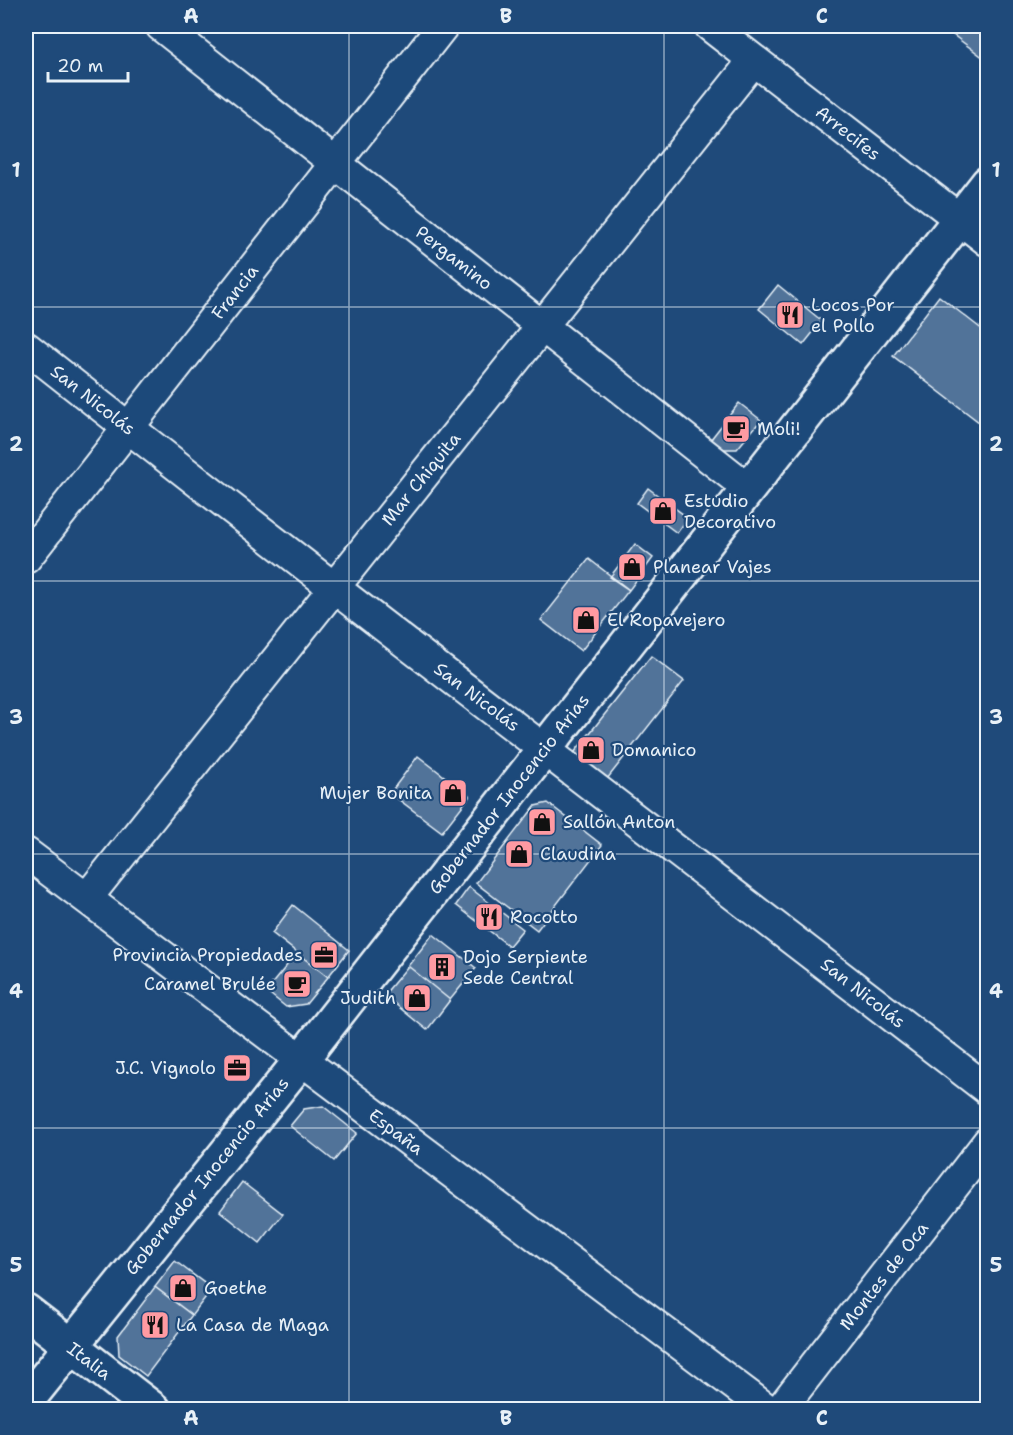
<svg xmlns="http://www.w3.org/2000/svg" width="1013" height="1435" font-family="'Shantell Sans',sans-serif">
<style>
.building{fill:#517399;stroke:#e8f1f8;stroke-width:1.5}
.lines{fill:none;stroke-linecap:round;stroke-linejoin:round}
.minor-casing{stroke:#e8f1f8;stroke-width:34}
.tertiary-casing{stroke:#e8f1f8;stroke-width:38}
.minor{stroke:#1f4a7a;stroke-width:30}
.tertiary{stroke:#1f4a7a;stroke-width:33}
.grid{fill:none;stroke:#e8f1f8;stroke-width:1.5;stroke-opacity:0.55}
.labels{text-anchor:middle;stroke-width:4.5;stroke-linejoin:round;paint-order:stroke}
.street-label{font-size:18px;fill:#e8f1f8;stroke:#1f4a7a}
.poi-label{font-size:18px;fill:#e8f1f8;stroke:#1f4a7a;text-anchor:start}
.neatline{fill:none;stroke:#e8f1f8;stroke-width:2}
.grid-label{font-size:20px;text-anchor:middle;font-weight:bold;fill:#e8f1f8}
</style>
<rect width="100%" height="100%" fill="#1f4a7a"/>
<filter id="ink" filterUnits="userSpaceOnUse"><feTurbulence type="fractalNoise" baseFrequency=".0167" numOctaves="2"/><feDisplacementMap in="SourceGraphic" scale="12" xChannelSelector="R" yChannelSelector="G"/><feConvolveMatrix kernelMatrix="1 2 1 2 8 2 1 2 1" color-interpolation-filters="sRGB"/></filter>
<g filter="url(#ink)">
<path class="building" d="M941 26H988V61Z
M778 285 822 321 803 345 759 309Z
M939 296 988 334V429L893 356Z
M739 403 761 420 737 449H723L711 439Z
M648 488 688 518 677 533 637 503Z
M635 544 653 558 629 590 610 577Z
M589 559 629 590 581 651 541 620Z
M651 656 684 681 607 779 574 753Z
M418 756 470 796 442 832 390 793Z
M548 803 602 845 537 930 476 883 535 806Z
M469 887 523 929 509 946 456 905Z
M293 905 349 950 328 977 272 933Z
M433 934 476 968 450 1000 408 966Z
M297 953 328 977 306 1004 286 1007 266 991Z
M408 966 450 1000 427 1030 384 995Z
M323 1106 357 1133 334 1161 290 1126 304 1109Z
M242 1182 283 1214 260 1243 220 1211Z
M175 1261 212 1289 192 1315 155 1287Z
M155 1287 192 1315 146 1376 119 1355 118 1336Z"/>
<g class="lines">
<g class="minor-casing">
<path id="minor" d="M161 26 749 489
M710 26 988 241
M26 347C343 598 667 842 988 1090
M26 558 443 26
M26 853 768 1410
M87 898 754 60
M780 1410 988 1142"/>
</g>
<g class="tertiary-casing">
<path id="tertiary" d="M26 1311 154 1410
M26 1402 301 1060 988 183"/>
</g>
<use href="#minor" class="minor"/>
<use href="#tertiary" class="tertiary"/>
</g>
</g>
<path class="grid" d="M349 26V1410M664 26V1410M26 307H988M26 581H988M26 854H988M26 1128H988"/>
<defs>
<g id="restaurant-square" transform="scale(1.5)"><rect x="-9" y="-9" width="18" height="18" rx="4" fill="#ff9aa2" stroke="#1f4a7a"/><path d="M-5-6h1v4h1v-4h1v4h1v-4h1v5L-1.5 .5V6h-2V.5L-5-1ZM5-6V6H3V1.5H1.5Q1.5-4 5-6Z" fill="#111"/></g>
<g id="cafe-square" transform="scale(1.5)"><rect x="-9" y="-9" width="18" height="18" rx="4" fill="#ff9aa2" stroke="#1f4a7a"/><path d="M-5.5-4.5H6V0H3Q3 3.5 0 3.5H-2.5Q-5.5 3.5-5.5 0ZM3-3.2v2h1.7v-2ZM-6 4.5H4V6H-6Z" fill="#111"/></g>
<g id="shop-square" transform="scale(1.5)"><rect x="-9" y="-9" width="18" height="18" rx="4" fill="#ff9aa2" stroke="#1f4a7a"/><path d="M-5-2.5h2.3a2.7 3.5 0 0 1 5.4 0H5L5.5 6h-11ZM-1.5-2.5h3a1.5 2.3 0 0 0-3 0Z" fill="#111"/></g>
<g id="office-square" transform="scale(1.5)"><rect x="-9" y="-9" width="18" height="18" rx="4" fill="#ff9aa2" stroke="#1f4a7a"/><path d="M-6-3h4V-5.5h4V-3h4V5H-6ZM-1-4.5V-3h2v-1.5ZM-6 0V1H6V0Z" fill="#111"/></g>
<g id="building-square" transform="scale(1.5)"><rect x="-9" y="-9" width="18" height="18" rx="4" fill="#ff9aa2" stroke="#1f4a7a"/><path d="M-4-6H4V6H1V3H-1V6H-4ZM-2.5-4.3h1.7v1.8h-1.7ZM.8-4.3h1.7v1.8H.8ZM-2.5-1h1.7V.8h-1.7ZM.8-1h1.7V.8H.8Z" fill="#111"/></g>
</defs>
<g fill-rule="evenodd">
<use href="#restaurant-square" x="790" y="315"/>
<use href="#cafe-square" x="736" y="429"/>
<use href="#shop-square" x="663" y="511"/>
<use href="#shop-square" x="632" y="567"/>
<use href="#shop-square" x="586" y="620"/>
<use href="#shop-square" x="591" y="750"/>
<use href="#shop-square" x="453" y="793"/>
<use href="#shop-square" x="542" y="822"/>
<use href="#shop-square" x="519" y="854"/>
<use href="#restaurant-square" x="489" y="917"/>
<use href="#office-square" x="324" y="955"/>
<use href="#building-square" x="442" y="967"/>
<use href="#cafe-square" x="297" y="984"/>
<use href="#shop-square" x="417" y="998"/>
<use href="#office-square" x="237" y="1068"/>
<use href="#shop-square" x="183" y="1288"/>
<use href="#restaurant-square" x="155" y="1325"/>
</g>
<g class="labels">
<g class="street-label">
<text transform="translate(848 133) rotate(38)" y="6">Arrecifes</text>
<text transform="translate(454 258) rotate(38)" y="6">Pergamino</text>
<text transform="translate(235 292) rotate(-52)" y="6">Francia</text>
<text transform="translate(93 400) rotate(38)" y="6">San Nicolás</text>
<text transform="translate(421 479) rotate(-51)" y="6">Mar Chiquita</text>
<text transform="translate(477 697) rotate(37)" y="6">San Nicolás</text>
<text transform="translate(509 794) rotate(-52)" y="6">Gobernador Inocencio Arias</text>
<text transform="translate(863 993) rotate(38)" y="6">San Nicolás</text>
<text transform="translate(396 1132) rotate(37)" y="6">España</text>
<text transform="translate(207 1176) rotate(-51)" y="6">Gobernador Inocencio Arias</text>
<text transform="translate(884 1276) rotate(-52)" y="6">Montes de Oca</text>
<text transform="translate(89 1361) rotate(37)" y="6">Italia</text>
</g>
<g class="poi-label">
<text x="811" y="311">Locos Por<tspan x="811" dy="21">el Pollo</tspan></text>
<text x="757" y="435">Moli!</text>
<text x="684" y="507">Estudio<tspan x="684" dy="21">Decorativo</tspan></text>
<text x="653" y="573">Planear Vajes</text>
<text x="607" y="626">El Ropavejero</text>
<text x="612" y="756">Domanico</text>
<text x="432" y="799" text-anchor="end">Mujer Bonita</text>
<text x="563" y="828">Sallón Anton</text>
<text x="540" y="860">Claudina</text>
<text x="510" y="923">Rocotto</text>
<text x="303" y="961" text-anchor="end">Provincia Propiedades</text>
<text x="463" y="963">Dojo Serpiente<tspan x="463" dy="21">Sede Central</tspan></text>
<text x="276" y="990" text-anchor="end">Caramel Brulée</text>
<text x="396" y="1004" text-anchor="end">Judith</text>
<text x="216" y="1074" text-anchor="end">J.C. Vignolo</text>
<text x="204" y="1294">Goethe</text>
<text x="176" y="1331">La Casa de Maga</text>
</g>
</g>
<rect width="1013" height="1435" fill="none" stroke="#1f4a7a" stroke-width="66"/>
<path d="M48 72v9h80v-9" fill="none" stroke="#e8f1f8" stroke-width="3"/>
<text x="57" y="72" font-size="18" fill="#e8f1f8" stroke="#1f4a7a" stroke-width="4.5" paint-order="stroke">20 m</text>
<rect x="33" y="33" width="947" height="1369" class="neatline"/>
<g class="grid-label">
<text x="191" y="23">A</text>
<text x="506" y="23">B</text>
<text x="822" y="23">C</text>
<text x="16" y="177">1</text>
<text x="996" y="177">1</text>
<text x="16" y="451">2</text>
<text x="996" y="451">2</text>
<text x="16" y="724">3</text>
<text x="996" y="724">3</text>
<text x="16" y="998">4</text>
<text x="996" y="998">4</text>
<text x="16" y="1272">5</text>
<text x="996" y="1272">5</text>
<text x="191" y="1425">A</text>
<text x="506" y="1425">B</text>
<text x="822" y="1425">C</text>
</g>
</svg>
